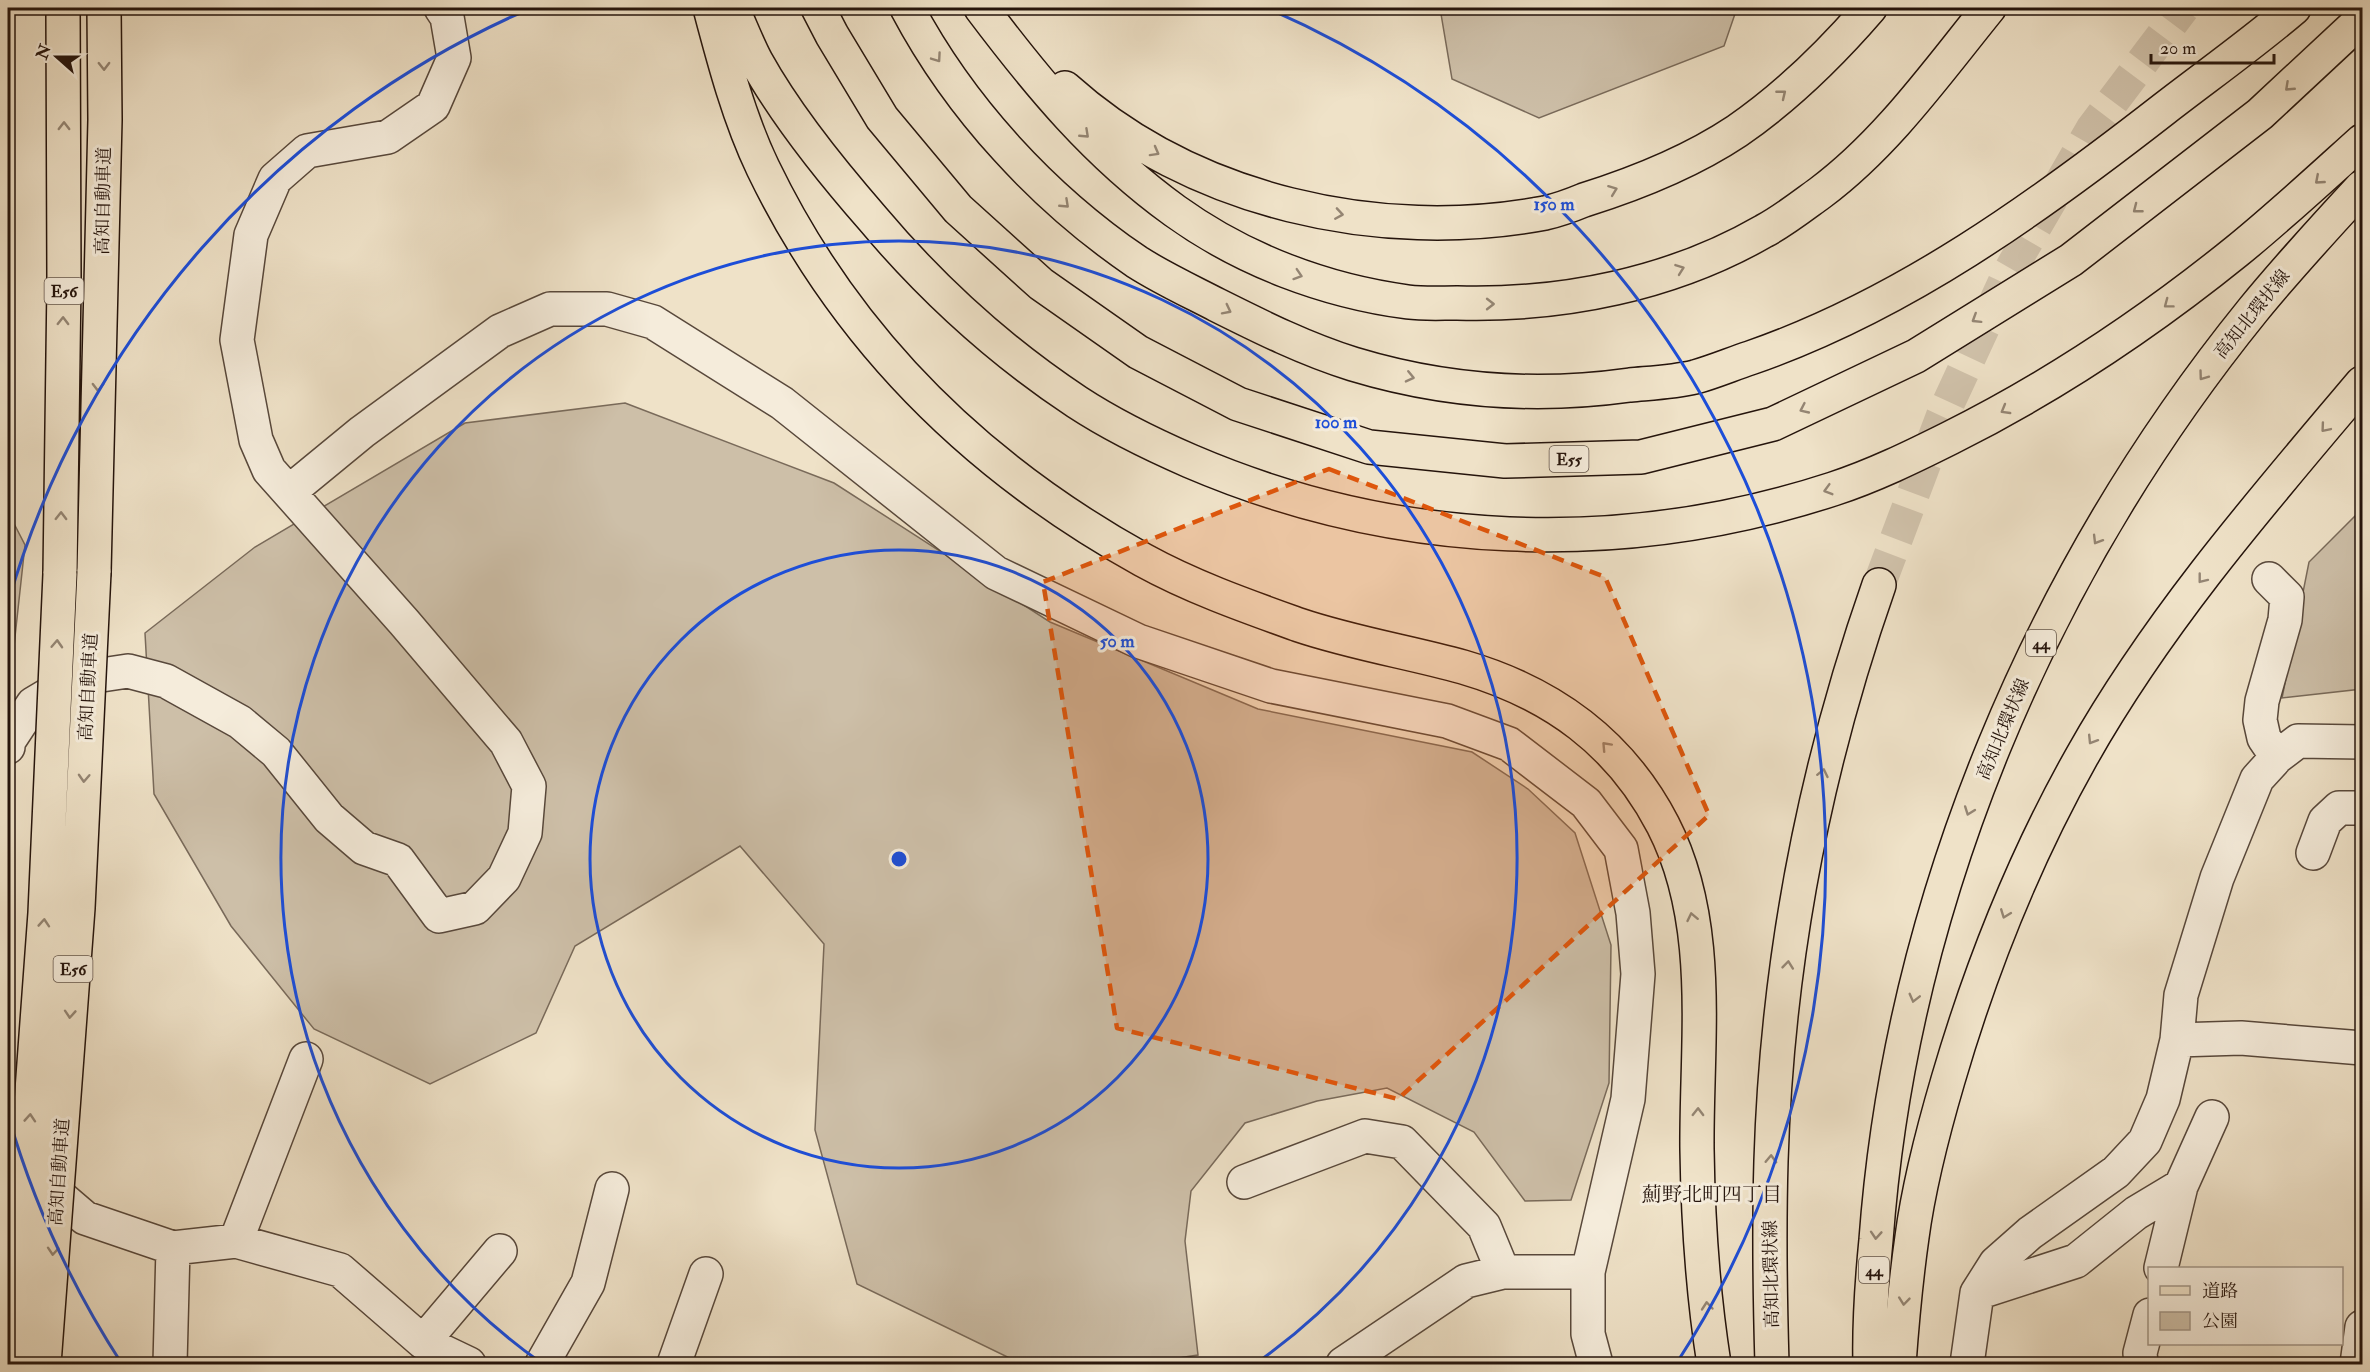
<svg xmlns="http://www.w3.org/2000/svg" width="2370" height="1372" font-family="'IM FELL Double Pica','Noto Serif JP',serif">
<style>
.green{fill:#cdbfa8;stroke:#796a5a;stroke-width:1.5}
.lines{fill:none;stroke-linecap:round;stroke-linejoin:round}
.major-tunnel{stroke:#d1c3ac;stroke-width:33;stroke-dasharray:33 16;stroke-linecap:butt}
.minor-casing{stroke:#58483b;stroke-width:36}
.major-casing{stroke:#25140c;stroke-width:36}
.highway-casing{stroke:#25140c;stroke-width:36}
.minor{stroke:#f5ecdb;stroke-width:33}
.major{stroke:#efe2c8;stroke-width:33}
.highway{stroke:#efe2c8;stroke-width:33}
.highway-bridge-casing{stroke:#25140c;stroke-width:36;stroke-linecap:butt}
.highway-bridge{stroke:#efe2c8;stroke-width:33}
.oneway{stroke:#948573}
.marked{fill:#de560c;fill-opacity:0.2;stroke:#de560c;stroke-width:4.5;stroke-dasharray:12 8;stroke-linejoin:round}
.ring{fill:none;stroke:#1d4ed8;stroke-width:3}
.labels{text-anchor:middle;stroke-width:6;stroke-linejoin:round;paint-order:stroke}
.shield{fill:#f5ecdb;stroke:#63554a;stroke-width:1.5}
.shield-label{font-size:16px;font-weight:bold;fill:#25140c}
.street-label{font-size:18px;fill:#25140c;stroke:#f5ecdb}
.neighbourhood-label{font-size:20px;fill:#25140c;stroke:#f5ecdb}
.centre{fill:#1d4ed8;stroke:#f5ecdb;stroke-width:3}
.ring-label{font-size:18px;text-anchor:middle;font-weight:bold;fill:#1d4ed8;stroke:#f5ecdb;stroke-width:6;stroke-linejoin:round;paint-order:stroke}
</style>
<rect width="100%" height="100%" fill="#efe2c8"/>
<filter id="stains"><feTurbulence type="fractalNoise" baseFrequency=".00333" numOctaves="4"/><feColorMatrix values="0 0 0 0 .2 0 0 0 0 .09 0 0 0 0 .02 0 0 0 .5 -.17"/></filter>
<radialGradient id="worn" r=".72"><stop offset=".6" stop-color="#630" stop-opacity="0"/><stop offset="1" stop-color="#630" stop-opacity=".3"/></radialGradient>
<path class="green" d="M1440 8H1737L1724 46 1539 118 1452 79Z
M625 403 834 483 1050 622 1258 709 1472 752 1528 789 1575 833 1611 945 1609 1083 1571 1200 1525 1201 1474 1132 1387 1088 1317 1101 1245 1123 1191 1191 1185 1241 1198 1355 1138 1364H1022L857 1284 815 1130 824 944 740 846 575 946 536 1033 430 1084 314 1029 231 926 154 794 145 633 255 547 465 423Z
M2362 509V689L2282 698 2309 562Z
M8 512 25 545 14 646 8 645Z"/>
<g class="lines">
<path class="major-tunnel" d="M1879 585 1942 417 2009 272 2092 129 2183 8"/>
<g class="minor-casing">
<path id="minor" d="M289 492 362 432 500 331 550 309H607L653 322 782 403 996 573 1138 641 1271 686 1447 721 1509 744 1586 803 1621 849 1633 913 1638 974 1628 1099 1588 1272V1334L1596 1364
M2269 579 2287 597 2285 620 2262 701 2260 720 2264 738 2277 757
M8 747V742L33 704 75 679 128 671 166 681 240 722 276 752 329 818 364 848 398 860 439 916 475 908 504 878 525 833 529 786 506 742 404 622 269 470 256 440 237 340 251 235 275 179 307 151 388 137 433 106 454 58 447 17 441 8
M2313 853 2325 821 2339 808H2362
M2177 1040 2181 995 2217 878 2257 779 2277 757 2298 741 2362 742
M8 1152 85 1218 173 1248 236 1241 340 1270 423 1342 469 1364
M1244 1182 1365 1136 1402 1142 1484 1226 1503 1272
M236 1241 306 1059
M2161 1268 2181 1186 2212 1117
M1977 1293 2076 1261 2136 1213 2181 1186
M423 1342 500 1251
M170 1364 173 1248
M542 1364 588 1283 612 1189
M674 1364 706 1274
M1343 1364 1466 1281 1503 1272H1588
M1967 1364 1977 1293 1996 1263 2030 1233 2116 1172 2145 1141 2163 1099 2177 1040 2241 1038 2362 1048
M2141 1364 2140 1353 2150 1315
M2357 1364 2362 1327"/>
</g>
<g class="major-casing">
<path id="major" d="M1772 1364C1770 1297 1769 1229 1771 1161 1777 965 1814 770 1879 585
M1870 1364C1869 1323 1872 1281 1876 1240 1901 901 2040 573 2253 310 2288 267 2325 227 2362 187"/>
</g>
<g class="highway-casing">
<path id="highway" d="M710 8C724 61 739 118 763 168 846 340 977 468 1143 560 1192 587 1246 606 1299 625 1352 643 1409 652 1463 667 1552 693 1620 742 1663 825 1714 924 1696 1042 1697 1149 1698 1221 1703 1294 1714 1364
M732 8C740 25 747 44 756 61 787 117 831 171 873 219 932 289 1000 351 1077 402 1112 425 1151 444 1190 461 1395 549 1621 558 1833 489 1873 476 1912 457 1950 438 2052 387 2148 323 2237 251 2280 216 2321 178 2362 141
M818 8 832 35 882 118 958 209 1041 284 1138 352 1238 404 1369 447 1505 461 1641 457 1773 424 1916 356 2071 260 2260 114 2362 19
M907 8C960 108 1043 198 1137 262 1162 278 1190 291 1217 305 1261 327 1305 349 1353 364 1442 391 1537 398 1630 385 1651 383 1674 382 1695 377 1713 372 1732 364 1750 358 1903 305 2037 208 2164 109 2208 75 2253 43 2294 8
M981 8C1039 85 1096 154 1175 211 1243 260 1325 291 1408 302 1424 304 1441 303 1457 303 1563 306 1672 284 1764 231 1783 221 1802 206 1820 193 1887 143 1937 72 1989 8
M1065 88C1192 202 1379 244 1545 213 1558 210 1572 205 1584 200 1635 184 1692 161 1737 131 1785 98 1832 52 1870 8
M94 572 105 120 104 8
M60 574 64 282 63 8
M1899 1364C1902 1322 1906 1279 1912 1237 1919 1184 1933 1131 1948 1080 1981 967 2024 859 2082 756 2158 621 2262 501 2362 383"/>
</g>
<use href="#minor" class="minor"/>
<use href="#major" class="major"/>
<use href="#highway" class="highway"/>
<g class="highway-bridge-casing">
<path id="highway-bridge" d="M12 1364 45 913 60 574
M44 1364 78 908 94 572"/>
</g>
<use href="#highway-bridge" class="highway-bridge"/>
</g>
<defs><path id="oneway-chevron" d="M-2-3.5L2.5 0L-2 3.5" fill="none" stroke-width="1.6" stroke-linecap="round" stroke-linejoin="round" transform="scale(1.5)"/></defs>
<g class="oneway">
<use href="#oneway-chevron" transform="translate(937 58) rotate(55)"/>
<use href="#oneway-chevron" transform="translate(104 66) rotate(89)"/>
<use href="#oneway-chevron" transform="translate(2289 87) rotate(137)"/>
<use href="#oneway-chevron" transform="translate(1782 94) rotate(-39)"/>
<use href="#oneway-chevron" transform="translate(64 126) rotate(-90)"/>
<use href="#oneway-chevron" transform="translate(1085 134) rotate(43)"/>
<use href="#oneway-chevron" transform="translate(1155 152) rotate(29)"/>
<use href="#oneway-chevron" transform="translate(2319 180) rotate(139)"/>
<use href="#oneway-chevron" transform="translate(1613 190) rotate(-21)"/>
<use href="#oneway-chevron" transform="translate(1065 204) rotate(43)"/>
<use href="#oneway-chevron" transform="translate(2137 209) rotate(142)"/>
<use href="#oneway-chevron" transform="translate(1339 214) rotate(9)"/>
<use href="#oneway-chevron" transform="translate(1680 269) rotate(-20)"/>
<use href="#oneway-chevron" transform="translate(1298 275) rotate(18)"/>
<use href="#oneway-chevron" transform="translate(1490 304)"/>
<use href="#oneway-chevron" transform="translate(2168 304) rotate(143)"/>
<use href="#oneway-chevron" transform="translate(1227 310) rotate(27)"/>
<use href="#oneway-chevron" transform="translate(1976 319) rotate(148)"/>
<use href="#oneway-chevron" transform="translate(63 321) rotate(-89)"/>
<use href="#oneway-chevron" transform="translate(2203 376) rotate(126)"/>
<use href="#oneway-chevron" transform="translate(1410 377) rotate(13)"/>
<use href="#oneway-chevron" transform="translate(98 387) rotate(91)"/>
<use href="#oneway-chevron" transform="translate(1804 409) rotate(155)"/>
<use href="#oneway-chevron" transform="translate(2005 410) rotate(150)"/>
<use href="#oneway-chevron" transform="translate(2325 428) rotate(130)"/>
<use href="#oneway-chevron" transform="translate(1828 490) rotate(164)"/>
<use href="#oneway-chevron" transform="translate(61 516) rotate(-89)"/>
<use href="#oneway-chevron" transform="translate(2097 540) rotate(121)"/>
<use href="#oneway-chevron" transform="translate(2202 579) rotate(128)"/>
<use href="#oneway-chevron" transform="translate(57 644) rotate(-87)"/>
<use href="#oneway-chevron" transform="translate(2092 740) rotate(122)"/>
<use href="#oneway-chevron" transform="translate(1606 746) rotate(-133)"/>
<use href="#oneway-chevron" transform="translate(1823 773) rotate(-78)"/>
<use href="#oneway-chevron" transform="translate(84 778) rotate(93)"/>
<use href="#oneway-chevron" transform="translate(1969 811) rotate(110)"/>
<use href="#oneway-chevron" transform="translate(2005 914) rotate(111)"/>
<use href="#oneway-chevron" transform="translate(1692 917) rotate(-102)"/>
<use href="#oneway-chevron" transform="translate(44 923) rotate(-86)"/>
<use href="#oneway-chevron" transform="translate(1788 965) rotate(-84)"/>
<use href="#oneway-chevron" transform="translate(1914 998) rotate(104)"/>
<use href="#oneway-chevron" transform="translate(70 1014) rotate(94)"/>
<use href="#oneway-chevron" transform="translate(1698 1112) rotate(-89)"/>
<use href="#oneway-chevron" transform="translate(30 1118) rotate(-86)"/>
<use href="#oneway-chevron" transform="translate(1771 1159) rotate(-88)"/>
<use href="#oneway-chevron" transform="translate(1876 1235) rotate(94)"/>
<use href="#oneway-chevron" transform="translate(53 1251) rotate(94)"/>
<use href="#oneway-chevron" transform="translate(1904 1301) rotate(96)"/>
<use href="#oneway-chevron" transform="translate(1707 1306) rotate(-95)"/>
</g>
<path class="marked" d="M1329 469 1605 577 1709 815 1398 1099 1117 1028 1043 582Z"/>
<g class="ring">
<circle cx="899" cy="859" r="309"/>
<path d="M540 1362A618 618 0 1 1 1258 1362"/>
<path d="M122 1364A927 927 0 0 1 8 1115M8 603A927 927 0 0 1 529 9M1269 9A927 927 0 0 1 1676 1364"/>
</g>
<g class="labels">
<g class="shield">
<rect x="44.5" y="278" width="39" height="26" rx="4.5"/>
<rect x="1549.5" y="446" width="39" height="26" rx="4.5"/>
<rect x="2026" y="630" width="30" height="26" rx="4.5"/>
<rect x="53.5" y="956" width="39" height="26" rx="4.5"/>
<rect x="1859" y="1257" width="30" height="26" rx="4.5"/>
</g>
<g class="shield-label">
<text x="64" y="297">E56</text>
<text x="1569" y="465">E55</text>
<text x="2041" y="649">44</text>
<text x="73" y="975">E56</text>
<text x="1874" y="1276">44</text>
</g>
<g class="street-label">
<text transform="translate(103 201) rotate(-89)" y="6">高知自動車道</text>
<text transform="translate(2252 314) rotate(-51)" y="6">高知北環状線</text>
<text transform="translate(88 687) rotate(-87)" y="6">高知自動車道</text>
<text transform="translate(2003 729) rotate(-67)" y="6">高知北環状線</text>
<text transform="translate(59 1172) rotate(-86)" y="6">高知自動車道</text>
<text transform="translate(1771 1274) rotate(-91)" y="6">高知北環状線</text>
</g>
<g class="neighbourhood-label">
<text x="1712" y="1201">薊野北町四丁目</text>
</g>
</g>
<circle cx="899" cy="859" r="9" class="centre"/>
<g class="ring-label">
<text x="1554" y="210">150 m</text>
<text x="1336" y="428">100 m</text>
<text x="1117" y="647">50 m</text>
</g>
<rect width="2370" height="1372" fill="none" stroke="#efe2c8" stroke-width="30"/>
<rect x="9" y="9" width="2352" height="1354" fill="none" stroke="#25140c" stroke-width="3"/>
<rect x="15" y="15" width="2340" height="1342" fill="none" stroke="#25140c" stroke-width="1.5"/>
<rect x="2148" y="1267" width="195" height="78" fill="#f5ecdb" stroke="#a29688" stroke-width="1.5"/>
<rect x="2160" y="1286" width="30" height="9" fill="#efe2c8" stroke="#a29688" stroke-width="1.5"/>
<text x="2202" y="1297" font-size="18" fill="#25140c">道路</text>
<rect x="2160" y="1312" width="30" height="18" fill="#cdbfa8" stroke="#a29688" stroke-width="1.5"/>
<text x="2202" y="1327" font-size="18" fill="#25140c">公園</text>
<g transform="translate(57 57) rotate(291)" stroke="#f5ecdb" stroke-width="4.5" paint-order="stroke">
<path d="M0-4.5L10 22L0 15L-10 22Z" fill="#25140c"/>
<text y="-9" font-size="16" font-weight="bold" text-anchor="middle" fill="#25140c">N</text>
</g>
<path d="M2151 54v9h123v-9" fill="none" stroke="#25140c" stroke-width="3"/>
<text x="2160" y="54" font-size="18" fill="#25140c" stroke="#f5ecdb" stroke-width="4.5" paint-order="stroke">20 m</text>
<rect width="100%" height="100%" filter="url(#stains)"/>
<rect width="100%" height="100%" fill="url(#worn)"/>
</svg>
